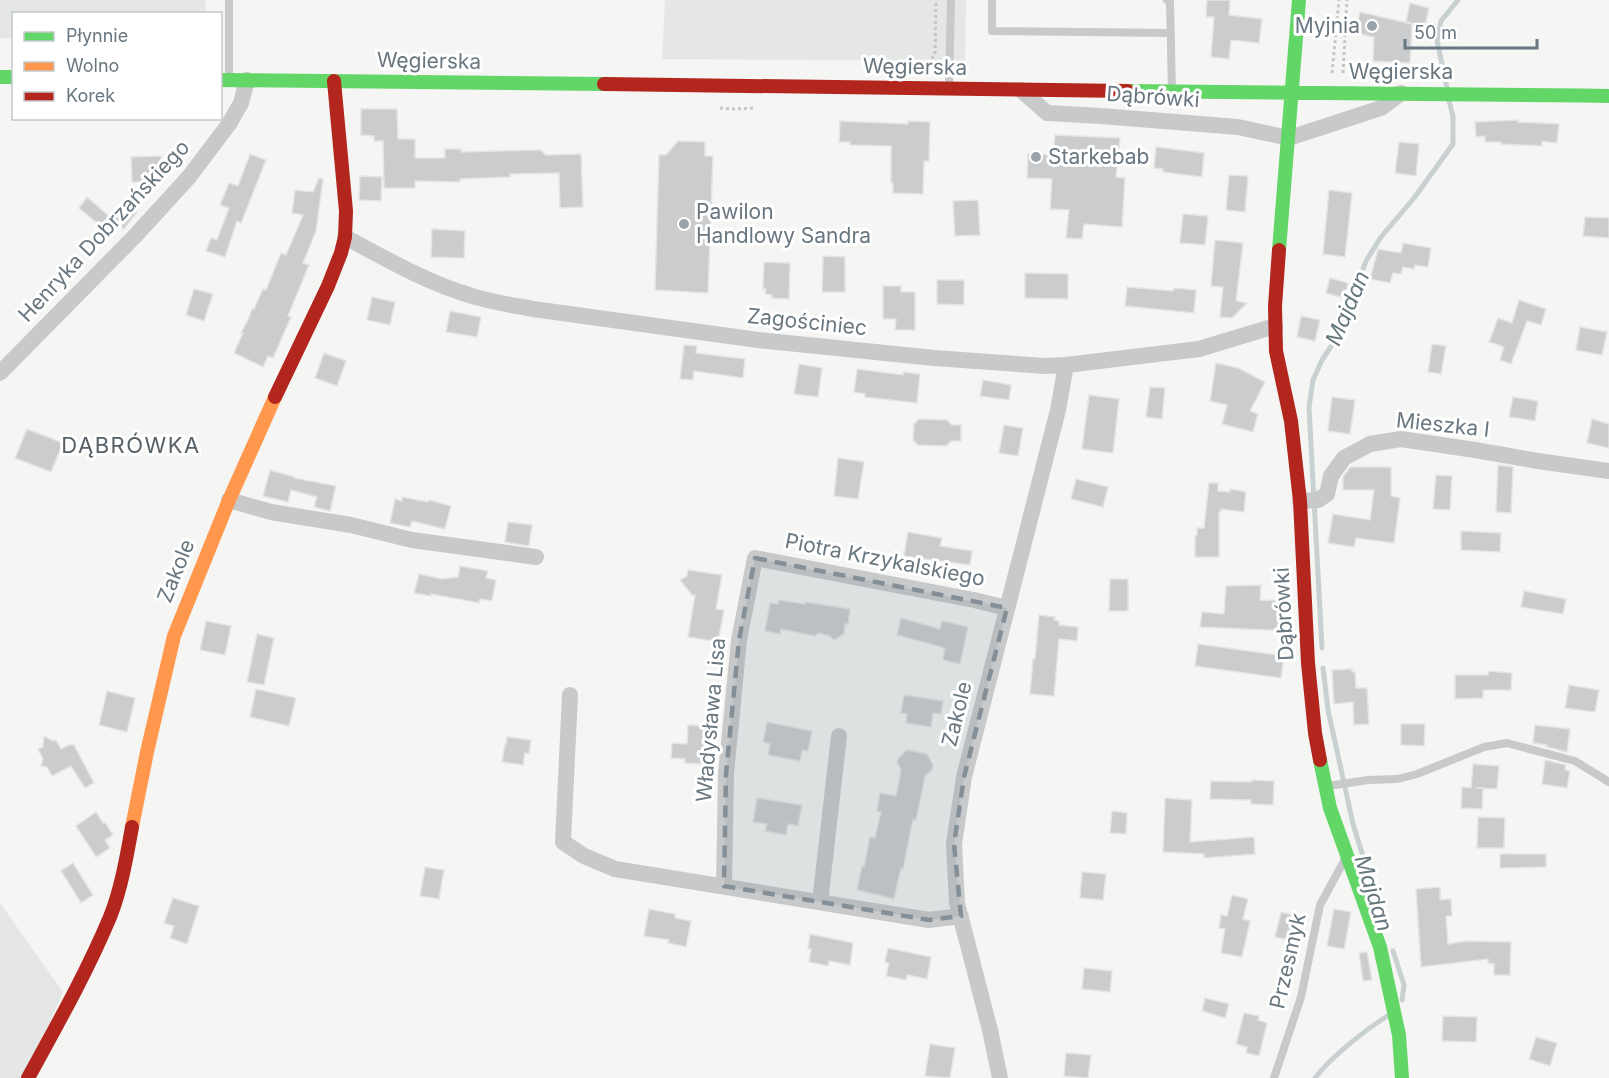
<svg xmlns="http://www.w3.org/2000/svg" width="1609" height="1078" font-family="Inter,sans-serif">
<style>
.built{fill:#e5e6e6}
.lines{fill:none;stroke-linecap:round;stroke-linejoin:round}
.stream{stroke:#c8d0d2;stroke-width:5}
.building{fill:#cbcccd;stroke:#e4e4e4;stroke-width:1.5}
.path{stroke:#c5c6c7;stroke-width:3;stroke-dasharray:3 3;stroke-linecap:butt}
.lane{stroke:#c7c9ca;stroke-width:8}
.street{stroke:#c7c9ca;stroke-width:16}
.fast{stroke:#63d668;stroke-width:14}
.slow{stroke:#ff974d;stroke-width:14}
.jam{stroke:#b3261e;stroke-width:14}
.marked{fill:#848f97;fill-opacity:0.2;stroke:#848f97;stroke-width:4.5;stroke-dasharray:12 8;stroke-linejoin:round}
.poi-dot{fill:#9aa3a9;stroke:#fff;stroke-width:2}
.labels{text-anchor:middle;stroke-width:6;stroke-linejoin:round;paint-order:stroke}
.poi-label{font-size:21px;fill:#697780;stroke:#fff;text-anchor:start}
.street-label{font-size:21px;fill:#697780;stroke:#fff}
.water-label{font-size:22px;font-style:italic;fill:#64777d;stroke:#fff}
.neighbourhood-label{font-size:22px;letter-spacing:1.5px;fill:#566066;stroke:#fff}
</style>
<rect width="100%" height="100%" fill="#f5f5f4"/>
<path class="built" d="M0 0H205L206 13 14 14 13 39 0 38Z
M665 0H966L965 61 662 59Z
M0 903 63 992 25 1078H0Z"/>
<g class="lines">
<path class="stream" d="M1447 88 1437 40 1441 21 1458 0
M1322 648 1309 407 1313 380 1322 360 1340 333 1366 261 1381 237 1414 198 1453 144V117L1449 100
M1323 668 1328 710 1353 824 1379 908
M1393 951 1404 985 1402 1000
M1315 1078C1332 1056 1365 1030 1389 1015"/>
</g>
<path class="building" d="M1207 0H1230L1229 15 1262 19 1259 43 1231 40 1229 59 1211 57 1214 17H1206Z
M1410 3 1429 8 1425 26 1406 22Z
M1360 12 1412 24 1410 63 1373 61 1374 37 1356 33Z
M361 109H397L398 139H415V158H445V149H461V152L540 150 546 155 581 154 583 207 560 208 559 173 510 174V177L460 179V182L415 181V188H384L383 141H374V136L361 135Z
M1518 120V122L1559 124 1557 143 1542 141V146L1501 144V142H1485V136L1476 137 1475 122Z
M840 121 908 124V121L930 122 929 161H924L923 194 893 193V183H891V146L850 145V142H839Z
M1055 135 1120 138 1116 177 1125 178 1122 227 1084 224 1082 239 1066 238 1069 210 1050 209 1052 179 1027 178 1028 154 1053 155Z
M678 141 705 142V156H713L708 293 655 290 659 155H666Z
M1399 142 1419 144 1416 176 1395 173Z
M1156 147 1204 153 1202 177 1163 172V169L1154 168Z
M250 154 266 160 241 223 237 221 225 257 206 251 211 238 217 240 229 208 220 205 229 183 238 186Z
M161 156V182H132L131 157Z
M1229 175 1248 176 1245 212 1226 210Z
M360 176 382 177 381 201 359 200Z
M319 178 323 179 316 231 303 263 309 265 288 316 291 317 273 358 268 356 263 367 234 353 243 333H241L248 320 252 309H254L263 289 266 290 281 253 286 255 303 215 292 213 295 190 313 192Z
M1329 190 1352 193 1345 257 1323 254Z
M87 197 111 218 103 228 79 208Z
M978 200 980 235 955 236 953 201Z
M127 204 137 212 124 229 113 220Z
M1183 214 1208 216 1205 245 1180 243Z
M1585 217 1609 218V238L1583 236Z
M432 229 465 231 464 258 431 257Z
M1215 240 1243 243 1236 301 1247 303 1232 318 1220 317 1223 287 1211 286Z
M1403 243 1431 248 1428 267 1415 265 1414 269 1403 267 1401 274 1393 273 1390 283 1370 279 1378 249 1401 253Z
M823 256 845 257V292H822Z
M764 262 790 263 789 299 772 298V295L765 294 766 289H763Z
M1025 273 1068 274V299L1025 298Z
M1330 278 1348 283 1344 298 1326 293Z
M937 280H964V305L937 304Z
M883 286H901V292H915V330H895L896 319H883Z
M1127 287 1173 291 1174 288 1196 290 1194 313 1125 306Z
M194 289 213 294 204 321 186 315Z
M372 297 395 302 390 325 367 320Z
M1519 300 1546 309 1541 325 1527 321 1511 364 1500 360 1504 347 1489 342 1498 318 1512 323Z
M450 311 481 317 477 337 446 332Z
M1301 316 1320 320 1315 341 1297 337Z
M1580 327 1607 332 1602 355 1576 350Z
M1432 344 1446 346 1441 374 1428 372Z
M684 345 697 346 696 353 745 359 743 378 694 371 693 380 680 379Z
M324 353 346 361 337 386 315 378Z
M1216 363 1238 368 1265 382 1250 411 1258 414 1253 432 1222 424 1227 405 1210 401Z
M799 364 822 368 818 397 794 394Z
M857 369 903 375V372L920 374 917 403 865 397V394L854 392Z
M983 380 1011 385 1009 400 980 396Z
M1150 387 1165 388 1162 419 1146 417Z
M1089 395 1119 399 1113 453 1082 449Z
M1332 397 1355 400 1350 434 1328 431Z
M1513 397 1538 401 1535 421 1509 417Z
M919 419 947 420 952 425H961V441H951L946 446 918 445 913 440 914 424Z
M1592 419 1609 424V448L1587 443Z
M1004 425 1023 428 1018 456 999 453Z
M27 429 63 443 51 472 15 458Z
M838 458 864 462 858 499 834 496Z
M1498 465 1513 467 1511 513 1496 512Z
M1350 467H1391V496L1400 498 1394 543 1356 538 1354 547 1328 543 1333 514 1370 520 1374 490H1343V477Z
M270 470 294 477V478L336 486 330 511 314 507 317 497 291 490 288 502 263 496Z
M1436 475 1452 476 1450 510 1433 509Z
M1076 479 1108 487 1103 507 1071 499Z
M1209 483H1218V491L1230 492V489L1246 492 1244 512 1221 509V512H1219V557H1195V536H1197V528H1204Z
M402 497 428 502 429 500 451 506 445 529 412 521 410 527 390 523 395 499 402 501Z
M508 522 532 525 529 546 505 542Z
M1461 531 1501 533 1500 552 1461 550Z
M908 532 942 538 940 546 972 551 970 565 904 556Z
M460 566 488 571 486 578 496 580 492 601 480 599 479 603 431 594V596L414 593 419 574 442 579 458 577Z
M688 570 722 575 716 609 724 610 718 642 688 637 695 595H692L680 580 687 576Z
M1110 579H1128V611H1109Z
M1261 585 1260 600 1290 601 1288 631 1200 627 1202 612 1224 614 1226 586Z
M1524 591 1566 599 1563 614 1521 607Z
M779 600 805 604V602L850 609 848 624H845L844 634 834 640 830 636 819 633 815 636 781 629 780 634 765 631 770 603 778 604Z
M1039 615 1055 617 1054 620 1059 621V625L1078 627 1077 641 1059 639 1054 696 1030 694 1033 659H1035Z
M901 618 940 629 942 621 968 627 960 664 943 660 945 648 897 635Z
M206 621 231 626 225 655 200 650Z
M257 634 274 638 264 685 247 682Z
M1198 644 1284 656 1281 678 1195 666Z
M1352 669V672H1355L1356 688H1367L1369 724 1354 725 1353 702 1334 704 1332 670Z
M1488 671 1512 673 1511 690H1483V698L1455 699V675H1488Z
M1569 685 1599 690 1595 712 1565 708Z
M256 689 296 698 289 726 250 717Z
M107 691 135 698 127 732 99 725Z
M904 695 943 701 941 714 933 713 931 727 906 723 907 714 901 713Z
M767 722 812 731 808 751 802 750 800 761 768 755 770 744 763 742Z
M1401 724H1425L1424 746 1401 745Z
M688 725 707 726 704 764 685 763V759L671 758 672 743 687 744Z
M1535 725 1570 729 1567 752 1547 747V745L1533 743Z
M44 736 53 741 56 740 61 749 69 745H74L94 783 85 788 71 766 52 776 47 767 41 766 43 759 38 749 43 747Z
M507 737 531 740 529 754 525 753 523 765 502 762 505 744 506 745Z
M907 750 927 754 933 765 932 770 925 776 916 820 913 819 903 869 901 868 894 899 857 890 862 866 864 867 870 837 875 838 881 812 877 811 880 793 896 796 901 770 897 762 899 757Z
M1545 760 1566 765 1565 770 1570 771 1567 788 1542 784Z
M1473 764 1499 766 1497 789 1476 788H1483L1482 809 1461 808 1462 787 1471 788Z
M1252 780 1274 781 1273 805 1251 804V800L1210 799 1211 781 1252 782Z
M757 798 802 805 798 826 788 824 786 835 765 831 767 824 753 822Z
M1165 798 1192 800 1190 842 1254 837 1255 854 1204 858V854L1163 852Z
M1112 811 1127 813 1126 834 1110 833Z
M96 812 103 823 105 822 113 835 105 840 110 848 96 857 76 826Z
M1478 817 1505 818 1504 848H1477Z
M1500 854H1546V867L1500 868Z
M73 863 93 895 81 903 61 871Z
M425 867 444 870 439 899 420 896Z
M1082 872 1106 874 1103 900 1080 898Z
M1440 887V900L1451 899 1452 916H1446L1448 944 1466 941 1511 942 1510 975H1494V964L1488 963V959L1421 967 1416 889Z
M1232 895 1248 899 1243 919 1250 921 1242 957 1221 953 1225 929 1219 928 1221 915 1227 916Z
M173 898 199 906 187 944 170 938 174 926 164 923Z
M649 909 675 914V918L691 921 686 947 668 943 669 940 644 936Z
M1334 909 1351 912 1344 949 1327 946Z
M1281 912 1304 918 1298 942 1275 937Z
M810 934 853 943 850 965 829 961 828 966 809 962 811 949H808Z
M888 948 931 957 927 979 907 975 906 980 886 976 889 963 885 962Z
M1367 952 1372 980 1363 981 1359 953Z
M1084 968 1112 971 1110 992 1082 989Z
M1205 998 1229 1004 1225 1018 1202 1011Z
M1244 1013 1259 1016 1258 1020 1267 1023 1259 1056 1246 1053 1247 1047 1236 1044Z
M1443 1016 1477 1017 1476 1042 1442 1041Z
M1536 1037 1557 1043 1550 1066 1529 1059Z
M930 1044 955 1048 950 1078 925 1076Z
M1066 1053 1091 1055 1088 1078 1064 1076Z"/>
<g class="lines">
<path class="path" d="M924 68 935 55 936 0
M1332 73 1339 0
M1343 73 1347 0
M720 108 734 109 753 108"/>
<path class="lane" d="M229 0V78
M992 0V31L1171 33
M1167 0 1170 2 1172 91
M949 85 951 0
M1328 786 1368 780 1398 779 1417 774 1484 747 1507 743 1575 761 1609 782
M1274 1078 1301 997 1320 905 1344 861"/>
<path class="street" d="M1021 90 1047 113 1101 116 1238 127 1289 138 1381 108 1401 93
M345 237C385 258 425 282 469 295 490 302 512 305 533 309L758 340 934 358 1045 366 1066 365 1199 349 1275 326
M0 373 135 236 189 177 229 124 241 103 247 80
M229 500 271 512 351 525 412 540 536 557
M1300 501 1318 500 1327 494 1331 476 1344 458 1370 444 1401 439 1475 450 1538 461 1609 471
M570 695 563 842 584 856 615 869 929 920 961 916
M724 886 726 774 739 640 755 558 974 600 1007 608
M820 902 839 736
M1000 1078 990 1030 957 903 954 844 964 777 1058 410 1066 365"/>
<path class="fast" d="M0 77H14
M220 80 604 84
M1128 91C1289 94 1449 93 1609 96
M1279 250 1299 0
M1320 760 1330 808 1380 947 1399 1035 1402 1078"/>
<path class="slow" d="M132 827 147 752 174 636 229 500 275 397"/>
<path class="jam" d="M604 84 1128 91
M1279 250 1275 306 1276 351 1291 421 1300 501 1308 663 1315 733 1320 760
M275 397 328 286 341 253 345 237 346 211 334 81
M28 1078C57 1025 87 972 110 917 121 890 127 855 132 827"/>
</g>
<path class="marked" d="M755 558 1007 608 964 777 954 844 961 916 929 920 724 886 726 774 739 640Z"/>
<g class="poi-dot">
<circle cx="1372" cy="26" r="6"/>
<circle cx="1036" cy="157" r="6"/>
<circle cx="684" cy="224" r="6"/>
</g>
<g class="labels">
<g class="poi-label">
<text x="1360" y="33" text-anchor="end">Myjnia</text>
<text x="1048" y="164">Starkebab</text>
<text x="696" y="219">Pawilon<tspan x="696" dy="24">Handlowy Sandra</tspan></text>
</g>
<g class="street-label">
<text transform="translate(429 61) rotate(1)" y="7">Węgierska</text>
<text transform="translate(915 67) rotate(1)" y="7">Węgierska</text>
<text x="1401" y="79">Węgierska</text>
<text transform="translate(1153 97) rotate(4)" y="7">Dąbrówki</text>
<text transform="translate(104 231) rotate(-47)" y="7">Henryka Dobrzańskiego</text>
<text transform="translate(807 322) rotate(6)" y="7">Zagościniec</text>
<text transform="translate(1443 425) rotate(6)" y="7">Mieszka I</text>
<text transform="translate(885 560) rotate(11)" y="7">Piotra Krzykalskiego</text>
<text transform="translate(176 571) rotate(-68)" y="7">Zakole</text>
<text transform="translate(1284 614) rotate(-93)" y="7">Dąbrówki</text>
<text transform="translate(957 714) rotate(-76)" y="7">Zakole</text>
<text transform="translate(711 720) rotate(-85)" y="7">Władysława Lisa</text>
<text transform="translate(1288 961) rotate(-77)" y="7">Przesmyk</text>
</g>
<g class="water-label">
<text transform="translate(1347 308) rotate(-67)" y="8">Majdan</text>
<text transform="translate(1374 893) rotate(72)" y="8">Majdan</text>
</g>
<g class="neighbourhood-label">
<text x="131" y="453">DĄBRÓWKA</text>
</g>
</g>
<rect x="12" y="12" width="210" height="108" fill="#ffffff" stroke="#c3c9cc" stroke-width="1.5"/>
<rect x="24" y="32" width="30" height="9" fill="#63d668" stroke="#c3c9cc" stroke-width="1.5"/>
<text x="66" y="42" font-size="18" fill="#697780">Płynnie</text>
<rect x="24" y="62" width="30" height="9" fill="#ff974d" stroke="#c3c9cc" stroke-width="1.5"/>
<text x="66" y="72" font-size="18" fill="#697780">Wolno</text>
<rect x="24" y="92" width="30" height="9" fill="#b3261e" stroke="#c3c9cc" stroke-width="1.5"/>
<text x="66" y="102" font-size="18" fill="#697780">Korek</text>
<path d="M1405 39v9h132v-9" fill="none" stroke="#697780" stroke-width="3"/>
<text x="1414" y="39" font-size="18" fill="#697780" stroke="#ffffff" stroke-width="4.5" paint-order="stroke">50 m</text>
</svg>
